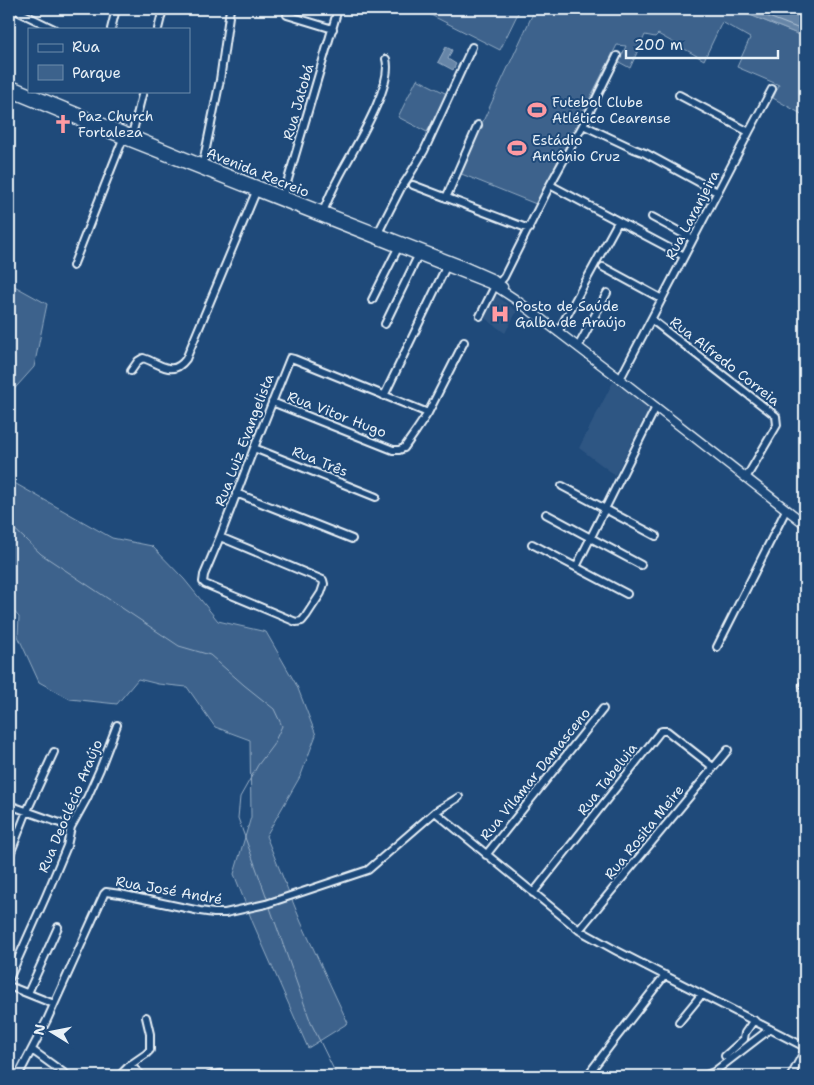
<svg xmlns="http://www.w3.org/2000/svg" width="814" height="1085" font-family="'Shantell Sans',sans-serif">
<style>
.built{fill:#2e5683}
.green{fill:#3c628c;stroke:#92aac2}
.water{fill:#6685a7;stroke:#9ab0c7}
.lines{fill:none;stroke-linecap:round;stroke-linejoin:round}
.shore{stroke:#b4c6d8;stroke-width:1}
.stream{stroke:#9ab0c7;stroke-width:1}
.minor-casing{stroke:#e8f1f8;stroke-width:10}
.major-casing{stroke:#e8f1f8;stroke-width:11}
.minor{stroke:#1f4a7a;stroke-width:6}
.major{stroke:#1f4a7a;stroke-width:8}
.labels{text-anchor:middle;stroke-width:4;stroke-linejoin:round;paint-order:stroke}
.street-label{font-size:14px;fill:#e8f1f8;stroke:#1f4a7a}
.poi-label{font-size:14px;fill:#e8f1f8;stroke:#1f4a7a;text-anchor:start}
</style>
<rect width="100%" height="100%" fill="#1f4a7a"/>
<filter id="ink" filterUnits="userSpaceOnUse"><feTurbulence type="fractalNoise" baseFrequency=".02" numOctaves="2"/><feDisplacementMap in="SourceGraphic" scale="10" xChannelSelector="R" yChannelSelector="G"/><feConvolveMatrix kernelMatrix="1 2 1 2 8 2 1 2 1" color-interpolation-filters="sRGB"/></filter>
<g filter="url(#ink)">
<path class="built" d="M493 293 517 311 505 333 482 316Z
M613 382 647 405 649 411 615 475 579 448Z"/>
<path class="green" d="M424 9H520L500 50 423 11Z
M535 9H735L805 37V116L773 98 779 85 737 67 750 38 722 22 704 60 658 34 655 37 645 35 630 68 619 62 626 46 617 45 536 204 459 173Z
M417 79 447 94 427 132 398 117Z
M9 283 47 304 34 367 9 395Z
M9 480 112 538 152 546 184 579 218 621 266 632 297 686 316 735 301 775 266 836 301 922 348 1023 308 1048 253 923 234 874 251 817 250 740 215 727 187 687 158 684 138 679 117 704 70 699 39 682 18 636 19 617 9 606Z"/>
<path class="water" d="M735 9H805V37Z
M446 47 452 50 448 59 456 64 453 70 438 62Z"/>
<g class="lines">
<path class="shore" d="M748 9 805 31"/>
<path class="stream" d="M9 524 41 554 179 646 210 655 244 685 274 709 282 726 273 745 258 765 240 797 238 818 268 901
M269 905 311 1023 337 1076"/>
<g class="minor-casing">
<path id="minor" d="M13 9 54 29
M287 15 333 29
M111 29 116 9
M158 29 163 9
M583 125 634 149 645 153 717 192
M749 132 772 89
M131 139 143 91
M202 168 220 80 230 9
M413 185 529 229
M550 185 684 256
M446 198 478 125
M282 200 338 9
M322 214C327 202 332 190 338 179 351 153 394 87 386 59
M652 217 693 239
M377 235 401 188 409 176 424 151 472 47
M73 266 123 139
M603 267 662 299
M499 283 504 277 550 185 583 125 617 56
M372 300 398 248
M480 316 495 286
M652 320 776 416 777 425 746 478
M385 324 418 256
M558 332 618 222
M578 347 607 293
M131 371 138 361 143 358C160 363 172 378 186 359L258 187
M620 379 749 132 679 95
M384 396 446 267
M272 402 393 450H399L404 448 416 431 428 413 464 342
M254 448 376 497
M562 486 656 536
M236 493 352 539
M546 514 641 565
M220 537 204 575 203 582 205 584 296 622 302 621 306 616 321 593 324 584 323 580 220 537 254 448 290 358 294 359 428 413
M532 544 627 594
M576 567 656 407
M717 647 786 510
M803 685 805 686
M9 805 71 827
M435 812 579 930 617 951 805 1047
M486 855 603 709
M9 857 27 811 54 752
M533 893 660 732 662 731H667L713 767
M579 930 728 750
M9 979 46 896 67 846 71 827 87 798 100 769 117 725
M9 986 54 1004
M28 993 58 927
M679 1022 702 994
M32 1050 68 1076
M725 1056 744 1039 745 1033 754 1020
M130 1065 142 1076
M18 1076 47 1020 104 894 106 892 120 894 200 911 214 913H225L266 904 368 870 435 812 459 797
M119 1076 130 1065 146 1054 150 1050V1034L146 1017
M209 1076 221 1074 227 1076
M587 1076 612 1043 665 975
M704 1076 714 1072 770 1029
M791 1076 805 1050"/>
</g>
<g class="major-casing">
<path id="major" d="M9 84 203 164 457 263 491 278 503 287
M9 92 130 142 495 286 515 299 620 379 805 524"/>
</g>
<use href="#minor" class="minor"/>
<use href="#major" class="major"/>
</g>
</g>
<defs>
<g id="stadium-bare" transform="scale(1.5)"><path d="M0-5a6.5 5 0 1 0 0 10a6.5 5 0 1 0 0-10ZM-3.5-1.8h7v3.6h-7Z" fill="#ff9aa2" stroke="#1f4a7a" stroke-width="2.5" paint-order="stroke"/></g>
<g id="church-bare" transform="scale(1.5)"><path d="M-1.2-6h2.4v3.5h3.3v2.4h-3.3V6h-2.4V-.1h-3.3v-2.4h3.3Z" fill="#ff9aa2" stroke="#1f4a7a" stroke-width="2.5" paint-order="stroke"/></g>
<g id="hospital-bare" transform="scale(1.5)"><path d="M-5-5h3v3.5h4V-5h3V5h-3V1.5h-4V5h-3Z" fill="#ff9aa2" stroke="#1f4a7a" stroke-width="2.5" paint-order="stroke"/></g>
</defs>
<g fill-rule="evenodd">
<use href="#stadium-bare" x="537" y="110"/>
<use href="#church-bare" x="63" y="124"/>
<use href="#stadium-bare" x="517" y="148"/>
<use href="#hospital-bare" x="500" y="314"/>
</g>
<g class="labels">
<g class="street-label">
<text transform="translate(298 102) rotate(-74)" y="5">Rua Jatobá</text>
<text transform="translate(258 172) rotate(22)" y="5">Avenida Recreio</text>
<text transform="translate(692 215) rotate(-62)" y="5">Rua Laranjeira</text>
<text transform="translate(725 361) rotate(38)" y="5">Rua Alfredo Correia</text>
<text transform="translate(337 414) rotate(21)" y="5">Rua Vitor Hugo</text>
<text transform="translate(244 440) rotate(-69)" y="5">Rua Luiz Evangelista</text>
<text transform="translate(320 461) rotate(22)" y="5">Rua Três</text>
<text transform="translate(535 774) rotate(-51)" y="5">Rua Vilamar Damasceno</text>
<text transform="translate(607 779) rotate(-52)" y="5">Rua Tabeluia</text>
<text transform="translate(70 806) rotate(-67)" y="5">Rua Deoclécio Araújo</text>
<text transform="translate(644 832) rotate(-51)" y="5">Rua Rosita Meire</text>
<text transform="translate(169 890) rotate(10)" y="5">Rua José André</text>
</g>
<g class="poi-label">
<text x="552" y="107">Futebol Clube<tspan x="552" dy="16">Atlético Cearense</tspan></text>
<text x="78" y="121">Paz Church<tspan x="78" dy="16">Fortaleza</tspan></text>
<text x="532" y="145">Estádio<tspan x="532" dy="16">Antônio Cruz</tspan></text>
<text x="515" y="311">Posto de Saúde<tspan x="515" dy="16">Galba de Araújo</tspan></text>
</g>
</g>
<rect width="814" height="1085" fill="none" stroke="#1f4a7a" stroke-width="30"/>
<rect x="15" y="15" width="784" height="1055" fill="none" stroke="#e8f1f8" stroke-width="2" filter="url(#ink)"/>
<rect x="28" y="28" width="162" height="65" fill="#1f4a7a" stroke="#6f8dac"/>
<rect x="38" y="44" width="25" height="8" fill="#1f4a7a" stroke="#6f8dac"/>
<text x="72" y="52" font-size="15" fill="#e8f1f8">Rua</text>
<rect x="38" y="65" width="25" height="15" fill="#3c628c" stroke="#6f8dac"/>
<text x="72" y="78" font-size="15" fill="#e8f1f8">Parque</text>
<g transform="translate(52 1032) rotate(280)" stroke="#1f4a7a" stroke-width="4" paint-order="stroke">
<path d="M0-4L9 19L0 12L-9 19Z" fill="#e8f1f8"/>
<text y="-8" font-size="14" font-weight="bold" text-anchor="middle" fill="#e8f1f8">N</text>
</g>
<path d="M626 50v8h152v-8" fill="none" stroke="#e8f1f8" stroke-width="2.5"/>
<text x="634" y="50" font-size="15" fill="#e8f1f8" stroke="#1f4a7a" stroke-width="4" paint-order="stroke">200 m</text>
</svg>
